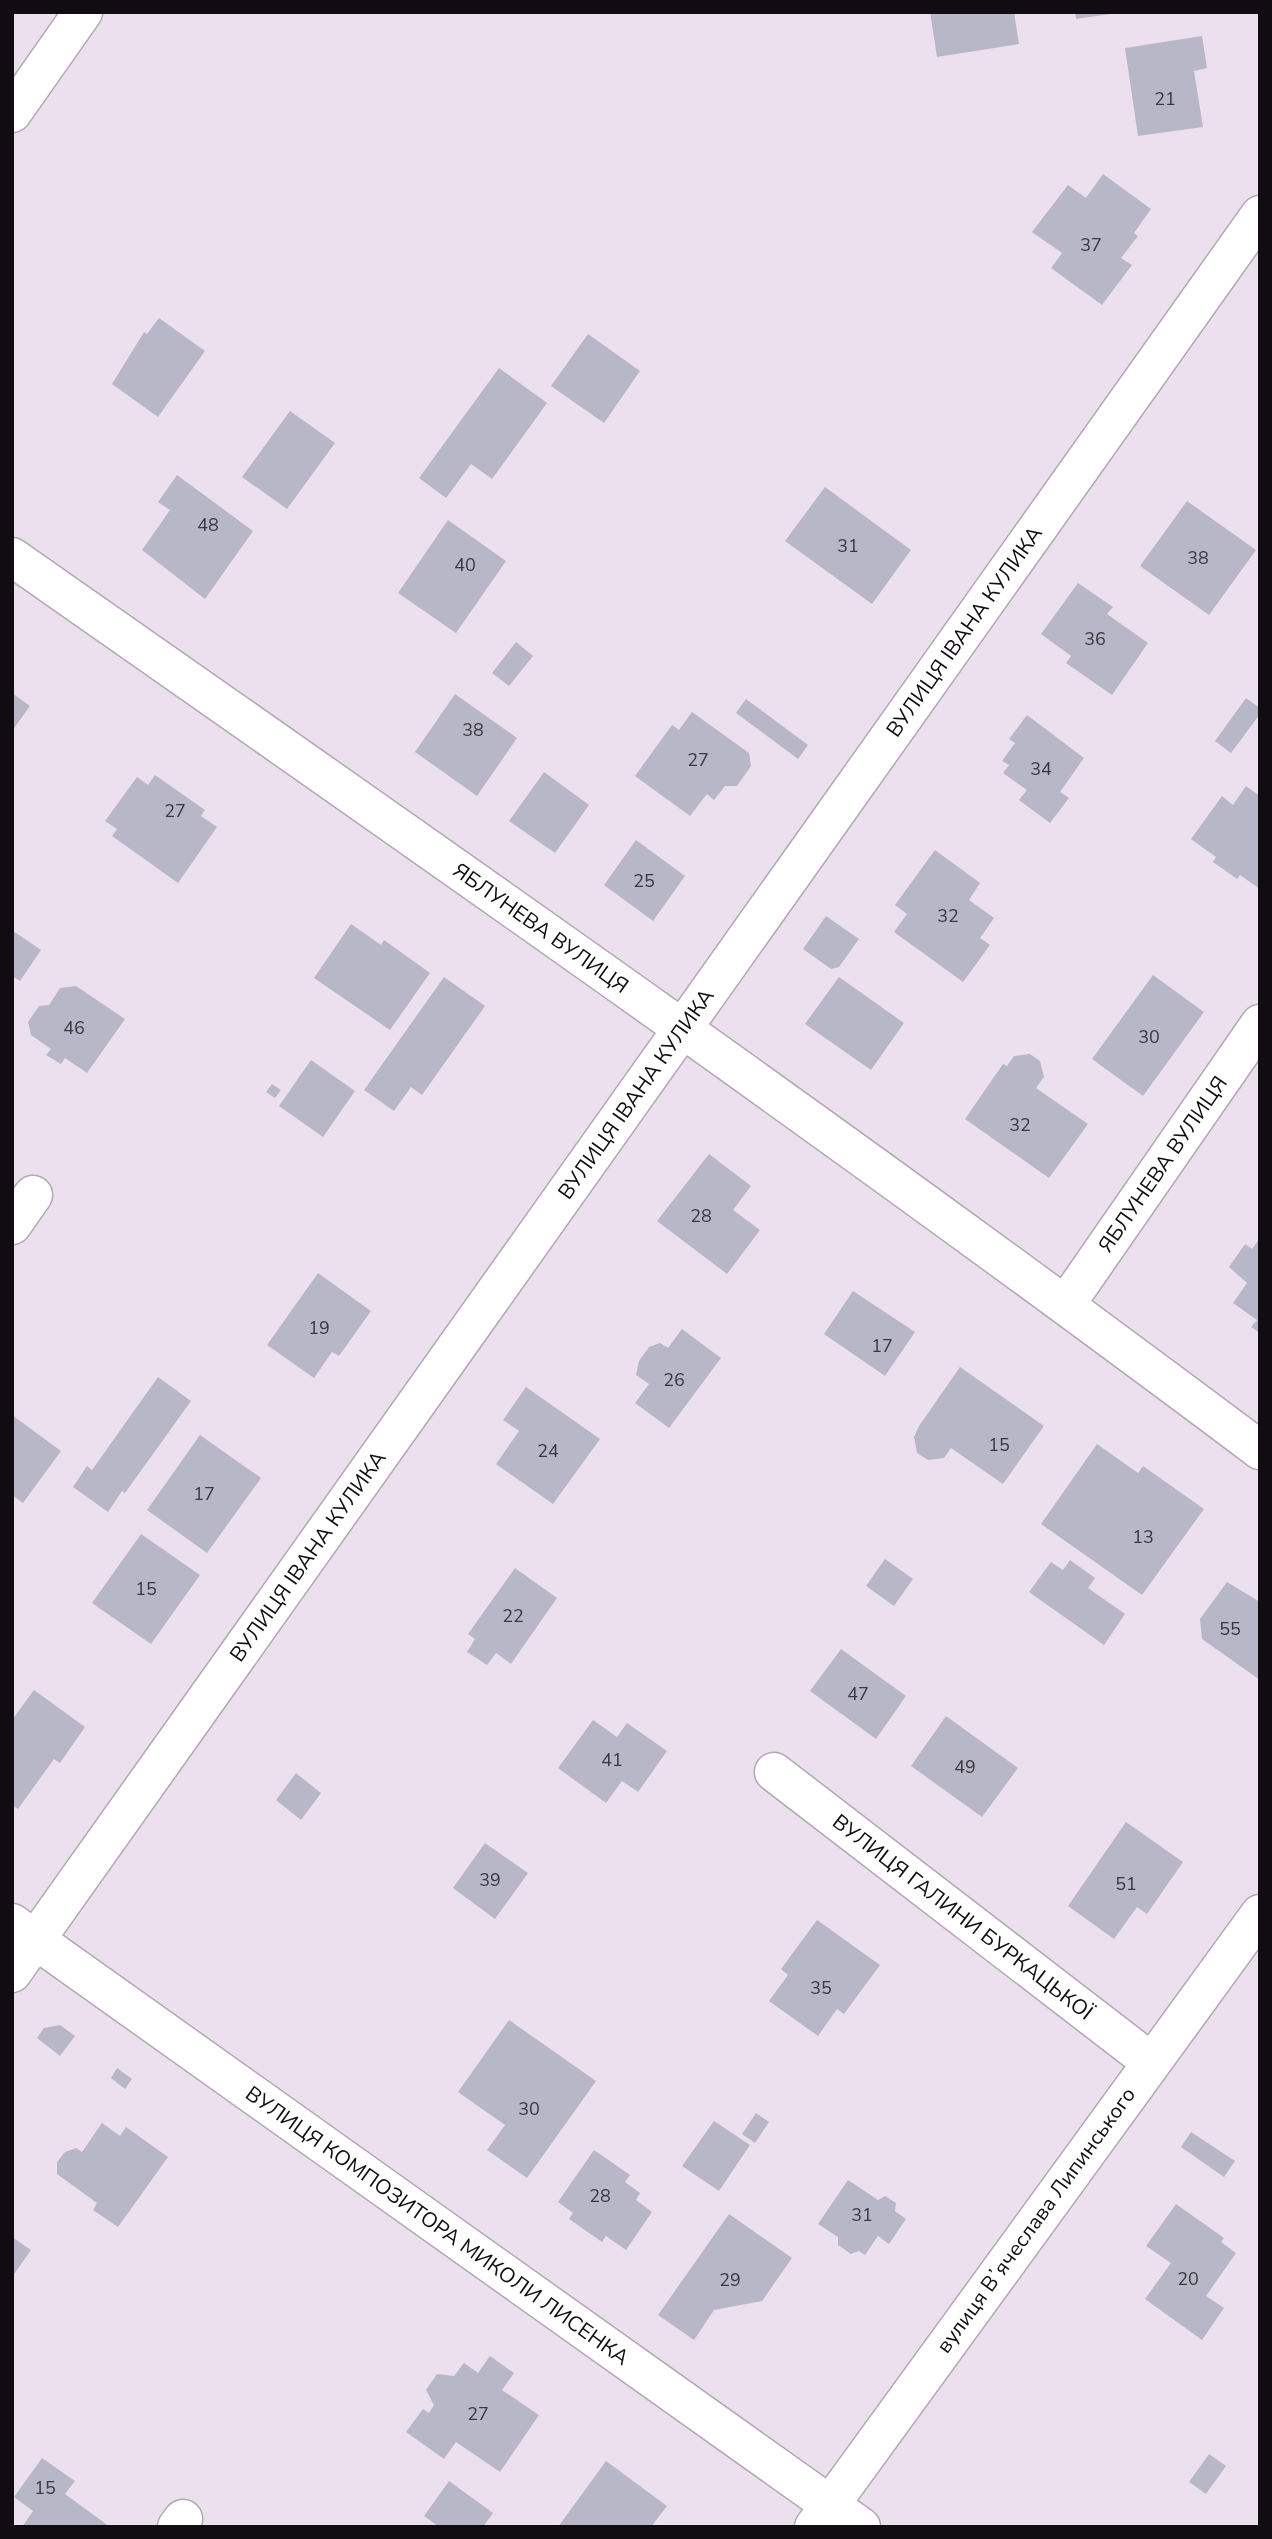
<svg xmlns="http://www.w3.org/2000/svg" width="1272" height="2539" font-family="'Nunito Sans',sans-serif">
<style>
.building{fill:#b8b7c7}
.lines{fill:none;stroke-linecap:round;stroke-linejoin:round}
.street-casing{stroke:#b2a7b4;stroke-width:41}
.primary-casing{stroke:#b2a7b4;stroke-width:41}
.street{stroke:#fff;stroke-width:38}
.primary{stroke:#fff;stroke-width:38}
.labels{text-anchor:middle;stroke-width:5;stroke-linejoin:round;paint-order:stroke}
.number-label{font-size:18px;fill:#3a373e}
.street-label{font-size:21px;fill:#100c11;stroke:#fff}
</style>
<rect width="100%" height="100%" fill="#ece0ee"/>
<path class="building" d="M930 12H1014L1019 44 937 57Z
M1075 12H1110V14L1076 19Z
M1202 36 1207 68 1194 71 1203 127 1138 136 1125 48Z
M1103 174 1151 209 1134 233 1138 236 1121 258 1132 265 1102 305 1051 268 1062 253 1032 232 1068 185 1086 198Z
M159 318 205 351 158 417 112 384 144 332 147 334Z
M588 334 640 371 604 423 551 386Z
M499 368 547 403 492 479 471 464 446 498 419 478Z
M290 411 335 443 287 509 242 477Z
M177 475 253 531 205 599 142 550 170 510 158 502Z
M825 487 911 550 872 604 785 541Z
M1187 501 1256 550 1209 615 1140 566Z
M448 520 506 561 456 633 398 593Z
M1078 583 1113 607 1107 614 1148 643 1112 695 1066 663 1071 656 1041 634Z
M516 642 533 656 509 686 492 673Z
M12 693 30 706 12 731Z
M455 694 517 738 477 796 415 752Z
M1246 698 1260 708V714L1231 753 1215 741Z
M746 699 808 745 798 759 736 713Z
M692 712 749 753 751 766 737 786H725L714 800 707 794 690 816 635 776 672 725 679 730Z
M1027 715 1084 758 1060 792 1069 798 1050 823 1019 800 1027 790 1003 773 1009 765 1002 761 1015 743 1009 739Z
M544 772 589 805 555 853 509 821Z
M155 775 205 810 201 816 217 827 178 883 112 836 117 829 105 821 137 777 148 785Z
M1246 786 1260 796V889L1240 875 1237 879 1213 862 1216 857 1191 839 1222 796 1233 805Z
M636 840 685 876 653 921 604 885Z
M935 850 980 883 969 900 994 918 980 938 990 945 963 982 894 932 907 914 895 905Z
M826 916 859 939 839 967 831 969 803 949Z
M351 924 381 945 384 940 430 973 390 1030 314 978Z
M13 931 41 950 20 981 12 976Z
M1153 975 1204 1012 1143 1096 1092 1059Z
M444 977 485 1006 422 1095 411 1087 394 1111 364 1090Z
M839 977 904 1023 871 1070 805 1024Z
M76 986 125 1019 87 1073 65 1058 61 1064 46 1055 51 1049 31 1035 28 1022 39 1006 49 1005 60 988Z
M1030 1054 1040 1061 1044 1077 1036 1088 1088 1124 1049 1178 965 1119 1003 1064 1007 1066 1014 1056Z
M311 1060 355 1091 323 1137 279 1106Z
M272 1084 281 1090 275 1098 266 1092Z
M709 1154 751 1186 733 1210 760 1230 727 1274 657 1221Z
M1260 1238V1333L1251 1327 1257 1320 1233 1303 1247 1283 1229 1267 1245 1244 1252 1249Z
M318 1273 371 1311 339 1356 332 1352 314 1378 267 1345Z
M853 1291 915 1332 885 1376 824 1334Z
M682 1329 721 1358 669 1428 635 1403 649 1384 636 1375 639 1361 649 1347 660 1343 668 1348Z
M960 1367 1044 1426 1003 1484 951 1448 944 1458 928 1460 917 1453 914 1437 919 1426Z
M158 1377 191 1401 125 1493 122 1491 108 1512 73 1487 87 1466 92 1470Z
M526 1387 600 1439 553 1504 496 1464 519 1431 503 1420Z
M12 1415 61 1451 23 1503 12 1495Z
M200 1435 261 1478 207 1553 147 1510Z
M1097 1444 1138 1473 1143 1466 1204 1509 1142 1595 1041 1524Z
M141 1534 200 1575 151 1644 92 1603Z
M885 1559 913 1579 894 1606 866 1586Z
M1070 1560 1095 1578 1088 1588 1125 1614 1104 1645 1029 1592 1051 1562 1063 1570Z
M515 1568 557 1598 511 1664 496 1653 487 1665 467 1652 475 1639 468 1634Z
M1227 1582 1260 1602V1680L1202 1639 1200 1619Z
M841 1649 906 1696 876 1739 810 1691Z
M34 1690 85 1727 60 1763 54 1759 18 1809 12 1805V1720Z
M946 1716 1018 1768 982 1817 911 1766Z
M593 1720 617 1737 627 1723 667 1751 638 1792 622 1781 606 1803 558 1768Z
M296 1773 321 1793 301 1820 276 1800Z
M1126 1822 1183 1862 1147 1914 1137 1907 1114 1939 1068 1906Z
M485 1843 528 1873 495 1919 453 1888Z
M817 1920 880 1965 844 2014 837 2009 818 2036 769 2001 788 1975 781 1969Z
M509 2020 596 2081 527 2178 487 2150 505 2125 458 2092Z
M60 2025 75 2036 60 2056 37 2038 44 2028Z
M117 2068 132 2079 125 2089 111 2078Z
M756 2113 769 2122 755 2143 742 2134Z
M714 2121 750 2145 719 2191 682 2166Z
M102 2123 120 2136 126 2127 168 2157 118 2227 93 2210 97 2203 57 2174V2162L65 2152 76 2148 82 2152Z
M1191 2132 1235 2161 1224 2177 1181 2147Z
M594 2150 630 2175 625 2182 640 2193 636 2200 652 2212 626 2250 606 2236 602 2242 569 2219 573 2213 558 2202Z
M848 2180 878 2200 885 2196 896 2203 895 2211 906 2219 889 2244 878 2236 865 2255 859 2251 851 2254 838 2245V2237L818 2224Z
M1176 2204 1224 2238 1221 2242 1236 2253 1206 2296 1224 2308 1202 2340 1145 2299 1171 2263 1146 2246Z
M729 2214 792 2258 762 2301 714 2310 694 2340 658 2315Z
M12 2237 31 2250 12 2277Z
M490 2356 514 2373 502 2390 539 2415 500 2472 456 2442 444 2459 406 2432 423 2409 429 2413 434 2405 426 2390 437 2374 454 2376 464 2363 478 2373Z
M1209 2454 1226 2466 1206 2494 1189 2482Z
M42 2458 75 2481 65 2494 110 2527H22L33 2511 14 2497Z
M606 2461 667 2506 651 2527H558Z
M449 2481 493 2513 483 2527H439L424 2516Z"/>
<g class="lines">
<g class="street-casing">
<g id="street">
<path id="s1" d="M12 557C431 850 851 1143 1260 1450"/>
<path d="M12 1225 33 1195"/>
<path id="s2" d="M1066 1304 1260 1024"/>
<path id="s3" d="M774 1772 1151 2062"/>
<path id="s4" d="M12 1923 861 2527"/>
<path id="s5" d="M12 1973 1260 215"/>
<path d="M177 2527 183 2519"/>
<path d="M814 2527 1260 1914"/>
</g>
</g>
<g class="primary-casing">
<path id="primary" d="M12 113 83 12"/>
</g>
<use href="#street" class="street"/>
<use href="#primary" class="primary"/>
</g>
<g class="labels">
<g class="number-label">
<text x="1165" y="105">21</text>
<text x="1091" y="251">37</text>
<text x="208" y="531">48</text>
<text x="848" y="552">31</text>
<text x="1198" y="564">38</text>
<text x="465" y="571">40</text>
<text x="1095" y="645">36</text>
<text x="473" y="736">38</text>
<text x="698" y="766">27</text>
<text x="1041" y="775">34</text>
<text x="175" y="817">27</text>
<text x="644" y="887">25</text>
<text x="948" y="922">32</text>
<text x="74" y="1034">46</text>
<text x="1149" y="1043">30</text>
<text x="1020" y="1131">32</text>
<text x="701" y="1222">28</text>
<text x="319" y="1334">19</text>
<text x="882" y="1352">17</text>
<text x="674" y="1386">26</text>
<text x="999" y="1451">15</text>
<text x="548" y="1457">24</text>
<text x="204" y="1500">17</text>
<text x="1143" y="1543">13</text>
<text x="146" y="1595">15</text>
<text x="513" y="1622">22</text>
<text x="1230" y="1635">55</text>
<text x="858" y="1700">47</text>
<text x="612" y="1766">41</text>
<text x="965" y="1773">49</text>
<text x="490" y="1886">39</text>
<text x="1126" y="1890">51</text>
<text x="821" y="1994">35</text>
<text x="529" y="2115">30</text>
<text x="600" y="2202">28</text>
<text x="862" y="2221">31</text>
<text x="1188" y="2285">20</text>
<text x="730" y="2286">29</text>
<text x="478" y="2420">27</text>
<text x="45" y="2494">15</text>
</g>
<g class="street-label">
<text dy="7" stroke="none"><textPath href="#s5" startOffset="1645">ВУЛИЦЯ ІВАНА КУЛИКА</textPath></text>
<text dy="7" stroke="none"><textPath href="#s1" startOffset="646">ЯБЛУНЕВА ВУЛИЦЯ</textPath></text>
<text dy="7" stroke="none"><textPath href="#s5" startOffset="1078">ВУЛИЦЯ ІВАНА КУЛИКА</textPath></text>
<text dy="7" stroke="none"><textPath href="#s2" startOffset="170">ЯБЛУНЕВА ВУЛИЦЯ</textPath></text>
<text dy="7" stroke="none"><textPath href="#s5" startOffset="511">ВУЛИЦЯ ІВАНА КУЛИКА</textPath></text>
<text dy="7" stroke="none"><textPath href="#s3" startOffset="238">ВУЛИЦЯ ГАЛИНИ БУРКАЦЬКОЇ</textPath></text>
<text transform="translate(1036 2220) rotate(-54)" y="7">вулиця Вʼячеслава Липинського</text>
<text dy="7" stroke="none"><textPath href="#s4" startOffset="522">ВУЛИЦЯ КОМПОЗИТОРА МИКОЛИ ЛИСЕНКА</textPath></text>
</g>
</g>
<rect width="1272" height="2539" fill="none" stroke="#100c11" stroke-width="28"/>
</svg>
